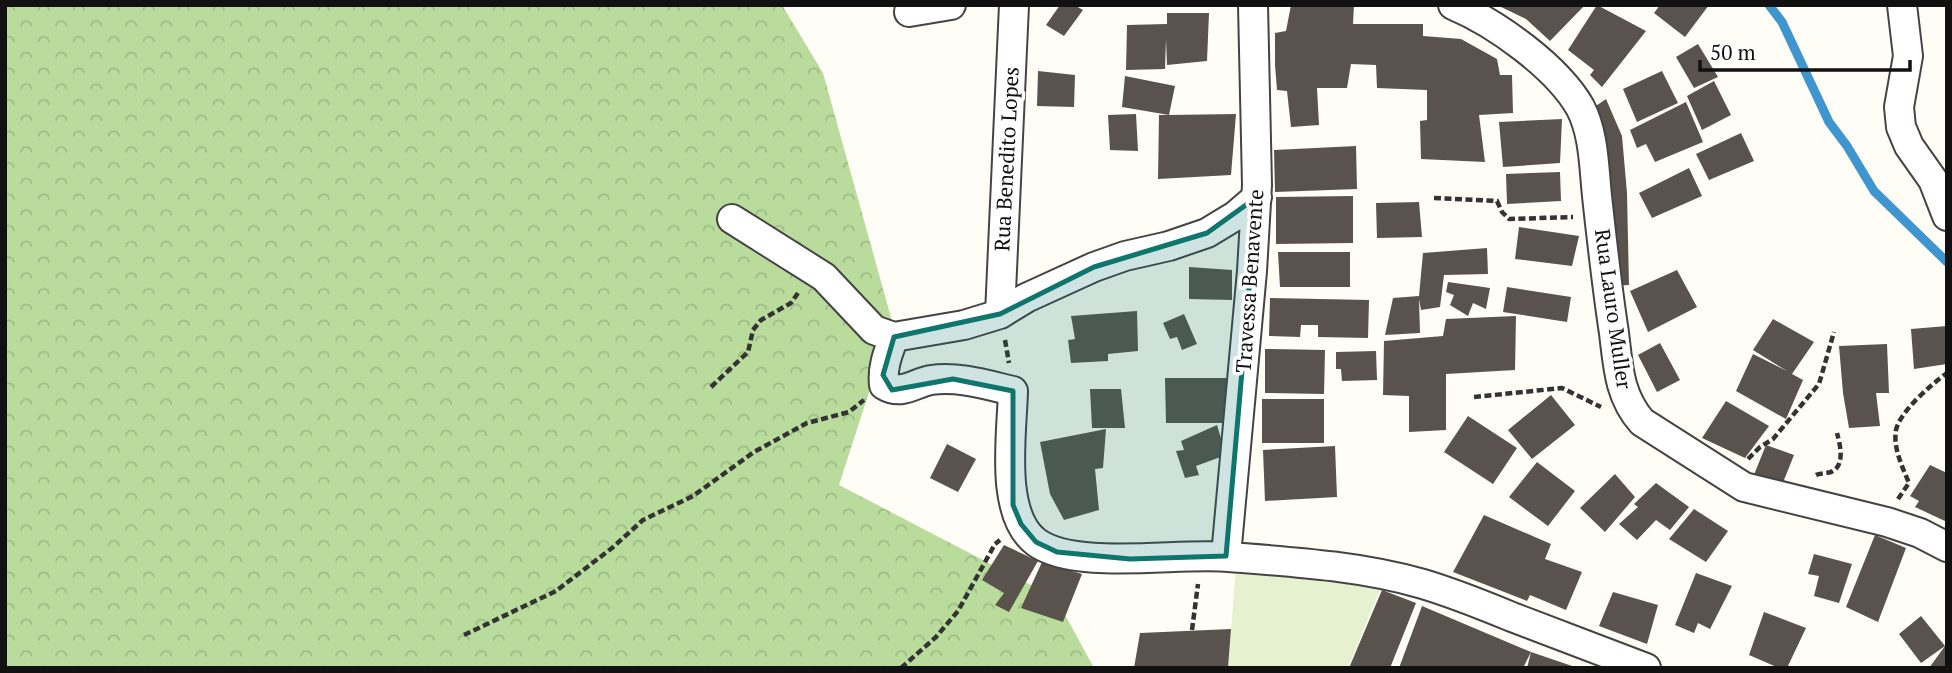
<svg xmlns="http://www.w3.org/2000/svg" width="1952" height="673" font-family="'PT Serif',serif">
<style>
.forest{fill:url(#forest-crowns)}
.pitch{fill:#e6f2cf}
.lines{fill:none;stroke-linecap:round;stroke-linejoin:round}
.stream{stroke:#3f96cf;stroke-width:9}
.building{fill:#5a524d}
.street-casing{stroke:#444;stroke-width:32}
.path{stroke:#333;stroke-width:4.5;stroke-dasharray:7 3.5;stroke-linecap:butt}
.street{stroke:#fff;stroke-width:28}
.marked{fill:#0f766e;fill-opacity:0.2;stroke:#0f766e;stroke-width:5;stroke-linejoin:round}
.labels{text-anchor:middle;stroke-width:7;stroke-linejoin:round;paint-order:stroke}
.street-label{font-size:21px;fill:#111;stroke:#fff}
</style>
<defs>
<pattern id="forest-crowns" width="20" height="18" patternUnits="userSpaceOnUse" patternTransform="scale(1.75)"><rect width="20" height="18" fill="#b9dc9c"/><path d="M2 6a3 3 0 1 1 6 0M12 15a3 3 0 1 1 6 0" fill="none" stroke="#9ebc85"/></pattern>
</defs>
<rect width="100%" height="100%" fill="#fffdf5"/>
<path class="forest" d="M5 5H782L823 73 892 321 839 485 1056 598 1094 668H5Z"/>
<path class="pitch" d="M1237 556 1380 590 1348 668H1228Z"/>
<g class="lines">
<path class="stream" d="M1769 5 1782 22 1829 122 1847 146 1874 191 1947 262"/>
</g>
<path class="building" d="M1060 5H1074L1083 10 1064 36 1046 25Z
M1291 5H1354L1353 24H1423V36L1461 39 1497 59 1500 75H1512L1513 113 1479 115 1485 162 1421 159 1420 121 1427 120V90L1377 88 1376 65 1351 64 1347 88H1317L1319 125 1291 127 1287 91 1277 90 1275 65V33L1286 31Z
M1497 5H1585L1550 41 1526 19Z
M1597 5 1646 31 1602 87 1590 75 1594 70 1568 50Z
M1660 5H1709L1685 37 1654 13Z
M1167 13H1209L1207 61 1167 65 1166 39 1165 69 1126 70 1127 25 1167 24Z
M1698 44 1718 77 1694 88 1676 57Z
M1038 71 1075 75 1074 107 1037 106Z
M1662 71 1678 103 1637 122 1623 89Z
M1125 76 1175 86 1169 115 1236 114 1231 175 1158 179 1159 115H1169L1122 107Z
M1714 81 1731 115 1702 130 1687 96Z
M1606 99 1622 136 1627 193 1629 285 1611 286 1593 108Z
M1686 102 1703 142 1655 162 1646 144 1637 148 1630 130Z
M1136 114 1138 151 1110 150 1108 115Z
M1562 119 1560 163 1503 167 1499 122Z
M1741 133 1754 161 1709 180 1696 154Z
M1356 146 1357 189 1275 192 1274 150Z
M1689 168 1702 196 1652 218 1639 193Z
M1560 172 1561 201 1507 204 1506 174Z
M1353 196V243L1276 244V197Z
M1419 202 1422 237 1377 238 1376 203Z
M1519 227 1579 236 1572 266 1515 259Z
M1487 248 1488 274 1444 275 1440 307 1421 310 1419 299 1420 333 1385 335 1393 298 1419 296 1423 253Z
M1278 252H1350V287H1280Z
M1189 267 1232 270V300L1189 299Z
M1677 270 1697 307 1648 332 1630 291Z
M1448 282 1490 288 1486 309 1473 303 1468 316 1450 305 1454 295 1446 292Z
M1507 287 1571 297 1567 322 1503 312Z
M1270 298 1369 300 1368 338 1318 337V325H1301L1300 337 1269 336Z
M1137 311 1138 351 1108 354V361L1071 363 1068 340 1075 339 1071 316Z
M1184 314 1197 344 1182 350 1177 337 1170 339 1163 323Z
M1516 316 1515 370 1446 374V430L1409 432V396L1383 395 1384 341 1443 336 1446 319Z
M1773 319 1814 342 1792 374 1803 380 1786 419 1736 391 1753 354 1787 371 1753 350Z
M1947 326V364L1914 369 1911 329Z
M1660 343 1680 380 1657 392 1638 355Z
M1887 344 1889 393H1876L1880 426 1849 428 1843 393 1839 346Z
M1265 349 1325 350 1324 394 1265 393Z
M1376 351 1377 380 1342 381 1341 369H1336V352Z
M1165 378H1232V423H1166Z
M1090 389H1121L1125 428H1092Z
M1551 395 1575 425 1532 459 1508 430Z
M1262 399H1324V443H1262Z
M1726 401 1769 426 1745 458 1702 438Z
M1468 416 1517 448 1493 484 1444 452Z
M1217 425 1226 455 1196 466 1199 475 1185 478 1176 451 1184 450 1181 441Z
M1106 429 1103 468 1095 469 1099 510 1064 520 1050 494 1040 442Z
M947 444 976 459 958 492 930 478Z
M1766 445 1794 455 1780 490 1751 482Z
M1335 446 1337 497 1265 501 1263 450Z
M1537 462 1575 491 1548 526 1509 497Z
M1930 465 1947 473V522L1915 507 1919 501 1910 496Z
M1615 474 1635 497 1605 532 1580 508Z
M1656 483 1689 507 1670 530 1656 520 1637 540 1619 524 1638 507 1634 504Z
M1694 509 1728 531 1706 562 1669 539Z
M1484 515 1551 544 1545 559 1582 572 1566 610 1530 595 1527 601 1453 572Z
M1875 535 1906 548 1878 622 1846 607Z
M1004 545 1038 561 1009 612 995 605 1004 593 982 580Z
M1814 554 1852 564 1839 603 1814 596 1819 576 1808 574Z
M1042 562 1082 574 1063 622 1021 608Z
M1696 573 1732 586 1710 629 1698 623 1694 633 1675 625Z
M1382 590 1416 603 1390 668H1349Z
M1613 592 1658 605 1647 644 1599 626Z
M1422 606 1531 652 1578 668H1527L1531 652 1523 668H1399Z
M1764 612 1806 628 1787 668H1779L1749 655Z
M1921 616 1945 646 1921 663 1899 634Z
M1231 629 1228 668H1134L1140 633Z
M1947 644V668H1929L1945 646Z"/>
<g class="lines">
<g class="street-casing">
<path id="street" d="M1453 5C1496 23 1557 67 1580 107 1594 133 1594 167 1597 196 1602 242 1607 287 1614 333 1618 366 1619 396 1642 422L1744 487 1887 522 1920 533 1947 547
M1902 5 1908 56 1899 107 1901 127 1909 146 1933 180 1947 216
M909 12 951 5
M732 219 824 277 874 330 894 337 964 325 1000 314 1026 298 1094 267 1125 256 1169 246 1207 233 1235 216 1257 197
M1000 314 1014 5
M894 337C888 353 882 367 884 385 902 396 914 383 931 380 959 376 987 385 1013 391 1012 433 999 514 1036 542 1075 571 1180 552 1229 557 1294 562 1360 566 1423 584 1453 593 1483 605 1512 617 1557 634 1601 651 1646 668
M1226 556 1252 271 1257 185 1253 5"/>
</g>
<path class="path" d="M1434 198 1497 201 1502 212 1509 219 1573 217
M1005 340 1009 363
M711 387 748 352 753 330 761 320 791 303 798 293
M1474 397 1562 388 1601 407
M1748 459 1760 447 1773 439 1819 384 1834 332
M1816 475C1820 473 1828 474 1833 471 1845 464 1840 444 1837 433
M1898 499 1909 483C1902 466 1893 448 1896 430 1900 411 1932 384 1947 373
M1192 630 1198 584
M464 635 556 591 612 548 643 520 693 496 754 452 807 423 849 412 864 400
M901 668 936 637 958 611 995 544 1000 540"/>
<use href="#street" class="street"/>
</g>
<path class="marked" d="M1257 197 1226 556 1130 559 1057 552 1036 542 1021 524 1013 505V391L953 379 892 390 883 375 894 337 1000 314 1094 267 1207 233Z"/>
<g class="labels">
<g class="street-label">
<text transform="translate(1007 159) rotate(-87)" y="7">Rua Benedito Lopes</text>
<text transform="translate(1250 281) rotate(-86)" y="7">Travessa Benavente</text>
<text transform="translate(1613 309) rotate(82)" y="7">Rua Lauro Muller</text>
</g>
</g>
<rect width="1952" height="673" fill="none" stroke="#111111" stroke-width="14"/>
<path d="M1700 60v10h210v-10" fill="none" stroke="#111111" stroke-width="3.5"/>
<text x="1710" y="60" font-size="21" fill="#111111" stroke="#ffffff" stroke-width="5" paint-order="stroke">50 m</text>
</svg>
